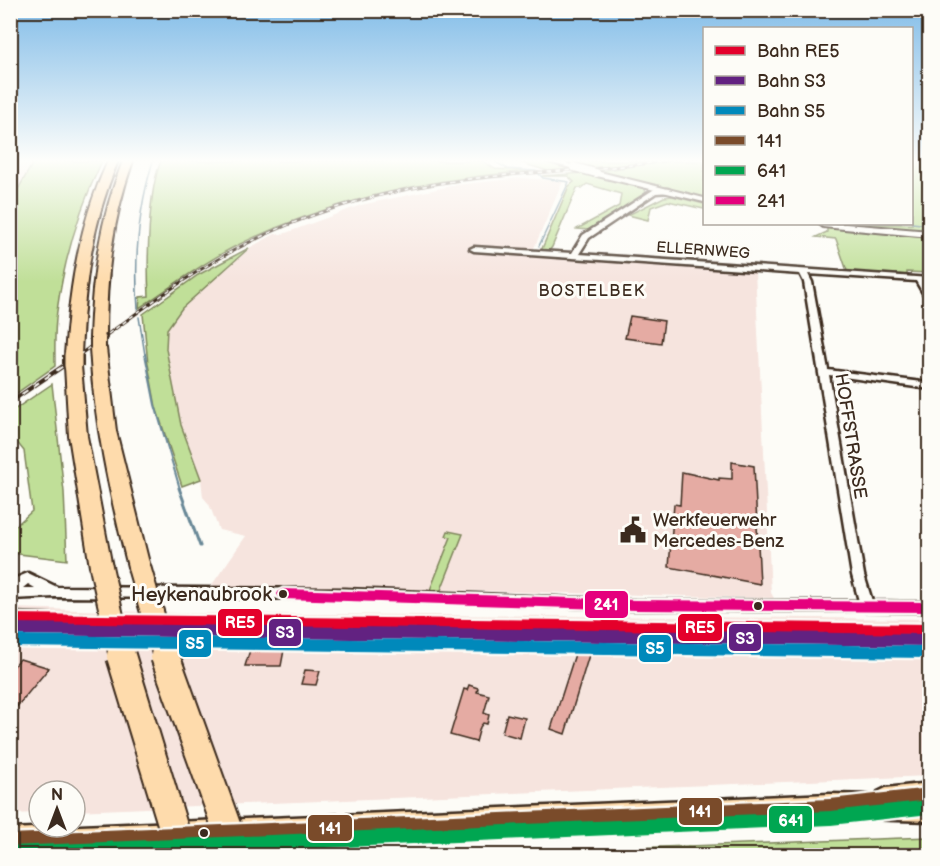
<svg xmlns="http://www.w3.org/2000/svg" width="940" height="866" font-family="'Balsamiq Sans',sans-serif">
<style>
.built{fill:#f6e4de}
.green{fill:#c0df98;stroke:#7e845b;stroke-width:1.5}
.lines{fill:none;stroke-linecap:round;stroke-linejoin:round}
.stream-far2{stroke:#698897;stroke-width:1.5}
.stream-far1{stroke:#698897;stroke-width:2}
.stream{stroke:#698897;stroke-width:3}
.building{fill:#e5aba3;stroke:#3b2a1e;stroke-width:1.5}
.minor-casing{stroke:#3b2a1e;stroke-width:5}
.secondary-casing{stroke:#3b2a1e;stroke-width:4}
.primary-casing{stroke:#3b2a1e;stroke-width:5}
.motorway-casing{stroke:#3b2a1e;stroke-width:4}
.minor{fill:#fdfcf7;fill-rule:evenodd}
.secondary{fill:#fdfcf7;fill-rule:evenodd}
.primary{fill:#fedbac;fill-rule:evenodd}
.motorway{fill:#fedbac;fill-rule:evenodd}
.rail-far2-casing{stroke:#3b2a1e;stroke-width:3}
.rail-far1-casing{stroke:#3b2a1e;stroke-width:4.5}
.rail-casing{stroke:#3b2a1e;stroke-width:5}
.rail-far2{stroke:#fdfcf7;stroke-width:1.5;stroke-dasharray:4.5;stroke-linecap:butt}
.rail-far1{stroke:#fdfcf7;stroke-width:2;stroke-dasharray:7;stroke-linecap:butt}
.rail{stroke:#fdfcf7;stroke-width:3;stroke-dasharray:8;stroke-linecap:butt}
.secondary-bridge-casing{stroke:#3b2a1e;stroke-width:11;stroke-linecap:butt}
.motorway-bridge-far3-casing{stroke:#3b2a1e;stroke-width:18;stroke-linecap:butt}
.motorway-bridge-far2-casing{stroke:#3b2a1e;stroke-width:22;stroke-linecap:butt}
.motorway-bridge-far1-casing{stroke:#3b2a1e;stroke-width:26;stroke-linecap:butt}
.motorway-bridge-casing{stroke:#3b2a1e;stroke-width:32;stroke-linecap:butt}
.secondary-bridge{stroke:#fdfcf7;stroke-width:8}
.motorway-bridge-far3{stroke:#fedbac;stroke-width:14}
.motorway-bridge-far2{stroke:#fedbac;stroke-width:17}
.motorway-bridge-far1{stroke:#fedbac;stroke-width:22}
.motorway-bridge{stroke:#fedbac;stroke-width:28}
.bus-1-casing{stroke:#fdfcf7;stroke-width:5}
.bus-2-casing{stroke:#fdfcf7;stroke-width:5}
.bus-3-casing{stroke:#fdfcf7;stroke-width:5}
.bus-1{fill:#7a4b2a;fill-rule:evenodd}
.bus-2{fill:#00a651;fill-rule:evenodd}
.bus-3{fill:#e5007d;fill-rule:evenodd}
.rail-1-casing{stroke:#fdfcf7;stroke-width:5}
.rail-2-casing{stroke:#fdfcf7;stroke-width:5}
.rail-3-casing{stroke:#fdfcf7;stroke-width:5}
.rail-1{fill:#e4002b;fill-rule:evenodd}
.rail-2{fill:#622181;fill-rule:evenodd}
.rail-3{fill:#0089bb;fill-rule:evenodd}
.bus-dot{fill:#3b2a1e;stroke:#fdfcf7;stroke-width:2}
.labels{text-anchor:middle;stroke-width:6;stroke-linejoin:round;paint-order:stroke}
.far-street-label{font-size:15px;fill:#3b2a1e;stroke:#fdfcf7}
.far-neighbourhood-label{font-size:16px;letter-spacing:1.5px;fill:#3b2a1e;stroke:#fdfcf7}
.street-label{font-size:18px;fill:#3b2a1e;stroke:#fdfcf7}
.poi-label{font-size:18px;fill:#3b2a1e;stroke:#fdfcf7;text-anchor:start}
.near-bus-label{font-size:20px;fill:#3b2a1e;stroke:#fdfcf7;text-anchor:end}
.line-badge{stroke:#fdfcf7;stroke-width:2}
.badge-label{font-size:16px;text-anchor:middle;font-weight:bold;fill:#fff}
</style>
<rect width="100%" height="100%" fill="#fdfcf7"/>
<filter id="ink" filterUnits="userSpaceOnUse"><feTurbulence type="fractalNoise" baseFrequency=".0167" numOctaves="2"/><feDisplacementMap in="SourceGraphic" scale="12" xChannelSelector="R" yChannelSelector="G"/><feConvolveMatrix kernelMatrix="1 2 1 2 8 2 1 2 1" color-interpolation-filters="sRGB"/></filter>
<g filter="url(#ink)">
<path class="built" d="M10 161H34L11 202H10Z
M521 178 563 181 531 255 755 271 771 593 774 598 269 586 209 589 246 536 219 530 209 504 203 497 201 479 181 425 166 349 167 329 182 308 249 248 275 234H283L361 205 456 185Z
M10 608 180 613 929 619V776L75 811V791H39V813L11 814Z"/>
<path class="green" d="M34 161H102C80 207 64 260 57 311 54 329 55 348 55 366L11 397V202Z
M161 161H483L495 169 532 171C430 178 328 200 236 246 202 263 171 287 139 308L140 297 149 296C147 263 148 190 161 161Z
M515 161H544L574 169 583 168 560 161H657L599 168 548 171Z
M671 161H704V198L598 171Z
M912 161H929V233L858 227 846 224H912Z
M584 173 638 186 645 189 646 194 589 230 577 229 619 206 621 194 587 184 582 188H577L552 247 548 252 541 251 569 186 574 182 568 176H542Z
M672 196 704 204V209L668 201 651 207 648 220 628 215 664 197Z
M827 228 929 238V273L907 272V275L847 271 836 239 816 237 827 232Z
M249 248 182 308 167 329 166 349 181 425 201 479 182 486 156 407 148 364 143 314 198 275Z
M52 384 64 492 67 560 11 553V530L32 511 24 451 11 435V412Z
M448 531 463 534 441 590H430L451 537 446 536Z
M929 837V856L510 855 580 850Z"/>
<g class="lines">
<path class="stream-far2" d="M494 161 508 169 536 171
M539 174 543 178 569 182 539 246
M912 223 930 225
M138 309C134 258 138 210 153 161
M139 317 145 355"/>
<path class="stream-far1" d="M145 354 155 405 180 489"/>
<path class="stream" d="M179 488 200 546"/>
</g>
<path class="building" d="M630 316 664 321 661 343 625 338Z
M732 462 754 466 760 584 669 567 674 504 680 505 682 472 719 480V478L732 479Z
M250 650H284L281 666H245Z
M576 651 589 655 565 734 551 729Z
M20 659 49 668 10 715V670Z
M305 670 320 671 316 685 301 684Z
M469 685 478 688 477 692 489 695 484 713 489 715 487 724 483 723 480 727 476 742 450 735 464 689 467 690Z
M507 714 525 718 520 738 502 733Z"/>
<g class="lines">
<g class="minor-casing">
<path id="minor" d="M668 189 670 190V192L656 193 589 238 579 254 930 278V282H924L930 291V300H927L916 281 808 274 812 282 828 370 930 383V389L829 375 864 575 872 601 930 602V612L635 610 344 599 55 597 10 599 11 580 28 573 57 587 344 589 635 600 859 601 852 575 804 282 800 274 474 251 470 249 474 247 572 253 583 235 653 190ZM28 584 35 588H23Z"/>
</g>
<g class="secondary-casing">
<path id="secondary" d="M545 161H559L578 167 574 169Z
M596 171 704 198V202L593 175 592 173Z
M819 224H846L930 231V237L823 227Z"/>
</g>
<g class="primary-casing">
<path id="primary" d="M930 783V821L830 818 10 854V829L830 794 876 795 878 792 886 788Z"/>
</g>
<g class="motorway-casing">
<path id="motorway" d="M108 161H118C91 224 84 288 81 355L73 360 65 355C70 287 79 223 108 161Z
M123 161H133C112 219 106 277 106 338L98 343 90 338C92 276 100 219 123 161Z
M98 343 106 348 116 431 150 567 147 573 139 575 131 573 128 567C110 495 94 423 90 348Z
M73 361 81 366 87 436 112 567 109 573 101 575 93 573 90 567 69 436 65 366Z"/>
</g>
<use href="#minor" class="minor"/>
<use href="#secondary" class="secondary"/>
<use href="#primary" class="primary"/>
<use href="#motorway" class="motorway"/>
<g class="rail-far2-casing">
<path id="rail-far2" d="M79 355C128 320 176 282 229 253 292 218 364 196 435 184 512 171 589 172 666 161"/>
</g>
<g class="rail-far1-casing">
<path id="rail-far1" d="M10 402 81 354"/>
</g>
<g class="rail-casing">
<path id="rail" d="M10 613 68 615"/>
</g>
<use href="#rail-far2" class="rail-far2"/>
<use href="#rail-far1" class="rail-far1"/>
<use href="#rail" class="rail"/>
<g class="secondary-bridge-casing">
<path id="secondary-bridge" d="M574 167 596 173"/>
</g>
<g class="motorway-bridge-far3-casing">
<path id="motorway-bridge-far3" d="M98 338V348"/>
</g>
<g class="motorway-bridge-far2-casing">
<path id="motorway-bridge-far2" d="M73 355V366"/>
</g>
<g class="motorway-bridge-far1-casing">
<path id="motorway-bridge-far1" d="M101 567 121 657
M139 567 165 657"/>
</g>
<g class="motorway-bridge-casing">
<path id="motorway-bridge" d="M121 656 182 856
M165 656 237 856"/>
</g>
<use href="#secondary-bridge" class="secondary-bridge"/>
<use href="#motorway-bridge-far3" class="motorway-bridge-far3"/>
<use href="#motorway-bridge-far2" class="motorway-bridge-far2"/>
<use href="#motorway-bridge-far1" class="motorway-bridge-far1"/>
<use href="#motorway-bridge" class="motorway-bridge"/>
<g class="bus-1-casing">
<path id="bus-1" d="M930 788V802L830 813 10 849V834L830 799Z"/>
</g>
<g class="bus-2-casing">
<path id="bus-2" d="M930 800V814L831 825 148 856H10L11 846 831 811Z"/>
</g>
<g class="bus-3-casing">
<path id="bus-3" d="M283 589 635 600 930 602V612L635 610 283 599 279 597 277 594 279 591Z"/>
</g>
<use href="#bus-1" class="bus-1"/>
<use href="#bus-2" class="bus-2"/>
<use href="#bus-3" class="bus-3"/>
<g class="rail-1-casing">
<path id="rail-1" d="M10 614 930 624V636L10 626Z"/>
</g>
<g class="rail-2-casing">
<path id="rail-2" d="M10 623 930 634V646L10 635Z"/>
</g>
<g class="rail-3-casing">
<path id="rail-3" d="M10 635 930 646V658L10 647Z"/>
</g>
<use href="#rail-1" class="rail-1"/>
<use href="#rail-2" class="rail-2"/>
<use href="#rail-3" class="rail-3"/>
</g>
</g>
<linearGradient id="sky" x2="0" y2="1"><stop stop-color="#81bce8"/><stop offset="0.57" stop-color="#fefefb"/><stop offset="1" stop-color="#fefefb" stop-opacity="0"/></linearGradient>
<rect width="940" height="282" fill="url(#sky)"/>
<defs>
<g id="civic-bare" transform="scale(2.07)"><path d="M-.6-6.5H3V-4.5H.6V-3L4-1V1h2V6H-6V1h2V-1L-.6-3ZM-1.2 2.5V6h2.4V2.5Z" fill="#3b2a1e" stroke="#fdfcf7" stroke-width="2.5" paint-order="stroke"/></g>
</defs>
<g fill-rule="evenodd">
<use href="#civic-bare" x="633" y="530"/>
</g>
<g class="bus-dot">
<circle cx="283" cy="594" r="5"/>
<circle cx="758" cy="606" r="5"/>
<circle cx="204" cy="833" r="5"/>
</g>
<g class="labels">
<g class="far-street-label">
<text transform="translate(703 250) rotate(4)" y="5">ELLERNWEG</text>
</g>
<g class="far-neighbourhood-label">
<text x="592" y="296">BOSTELBEK</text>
</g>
<g class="street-label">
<text transform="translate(851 436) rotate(81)" y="6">HOFFSTRASSE</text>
</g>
<g class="poi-label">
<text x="653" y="526">Werkfeuerwehr<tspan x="653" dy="21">Mercedes-Benz</tspan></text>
</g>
<g class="near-bus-label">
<text x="272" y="601">Heykenaubrook</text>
</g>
</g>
<g class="line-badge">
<rect x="584" y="590" width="45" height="29" rx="6" fill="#e5007d"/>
<rect x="217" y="608" width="46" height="29" rx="6" fill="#e4002b"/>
<rect x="677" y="613" width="46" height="29" rx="6" fill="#e4002b"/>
<rect x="268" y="618" width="34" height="29" rx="6" fill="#622181"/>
<rect x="728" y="623" width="34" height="29" rx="6" fill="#622181"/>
<rect x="178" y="629" width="34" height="29" rx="6" fill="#0089bb"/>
<rect x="638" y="634" width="34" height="29" rx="6" fill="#0089bb"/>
<rect x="678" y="797" width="45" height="29" rx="6" fill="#7a4b2a"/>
<rect x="768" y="805" width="45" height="29" rx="6" fill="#00a651"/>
<rect x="307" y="814" width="46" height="28" rx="6" fill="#7a4b2a"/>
</g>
<g class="badge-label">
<text x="606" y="610">241</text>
<text x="240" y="628">RE5</text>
<text x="700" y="633">RE5</text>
<text x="285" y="638">S3</text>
<text x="745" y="644">S3</text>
<text x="195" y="649">S5</text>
<text x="655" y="654">S5</text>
<text x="700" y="817">141</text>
<text x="791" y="826">641</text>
<text x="330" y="834">141</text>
</g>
<rect width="940" height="866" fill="none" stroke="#fdfcf7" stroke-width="36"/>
<rect x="18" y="18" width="904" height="830" fill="none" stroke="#3b2a1e" stroke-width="2" filter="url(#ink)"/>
<rect x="703" y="27" width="210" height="198" fill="#fdfcf7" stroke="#afa8a0" stroke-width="1.5"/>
<rect x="715" y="46" width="30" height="9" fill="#e4002b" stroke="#afa8a0" stroke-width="1.5"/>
<text x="757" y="57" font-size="18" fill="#3b2a1e">Bahn RE5</text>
<rect x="715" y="76" width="30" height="9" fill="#622181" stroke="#afa8a0" stroke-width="1.5"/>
<text x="757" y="87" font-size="18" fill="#3b2a1e">Bahn S3</text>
<rect x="715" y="106" width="30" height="9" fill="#0089bb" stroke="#afa8a0" stroke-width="1.5"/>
<text x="757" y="117" font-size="18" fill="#3b2a1e">Bahn S5</text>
<rect x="715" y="136" width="30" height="9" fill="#7a4b2a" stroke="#afa8a0" stroke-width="1.5"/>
<text x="757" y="147" font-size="18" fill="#3b2a1e">141</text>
<rect x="715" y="166" width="30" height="9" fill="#00a651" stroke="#afa8a0" stroke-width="1.5"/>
<text x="757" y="177" font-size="18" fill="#3b2a1e">641</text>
<rect x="715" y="196" width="30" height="9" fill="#e5007d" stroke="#afa8a0" stroke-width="1.5"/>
<text x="757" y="207" font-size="18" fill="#3b2a1e">241</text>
<g transform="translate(57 809)"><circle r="28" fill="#fdfcf7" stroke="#afa8a0" stroke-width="1.5"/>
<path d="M0-4.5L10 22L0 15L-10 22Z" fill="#3b2a1e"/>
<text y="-9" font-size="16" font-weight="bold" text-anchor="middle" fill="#3b2a1e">N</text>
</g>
</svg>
